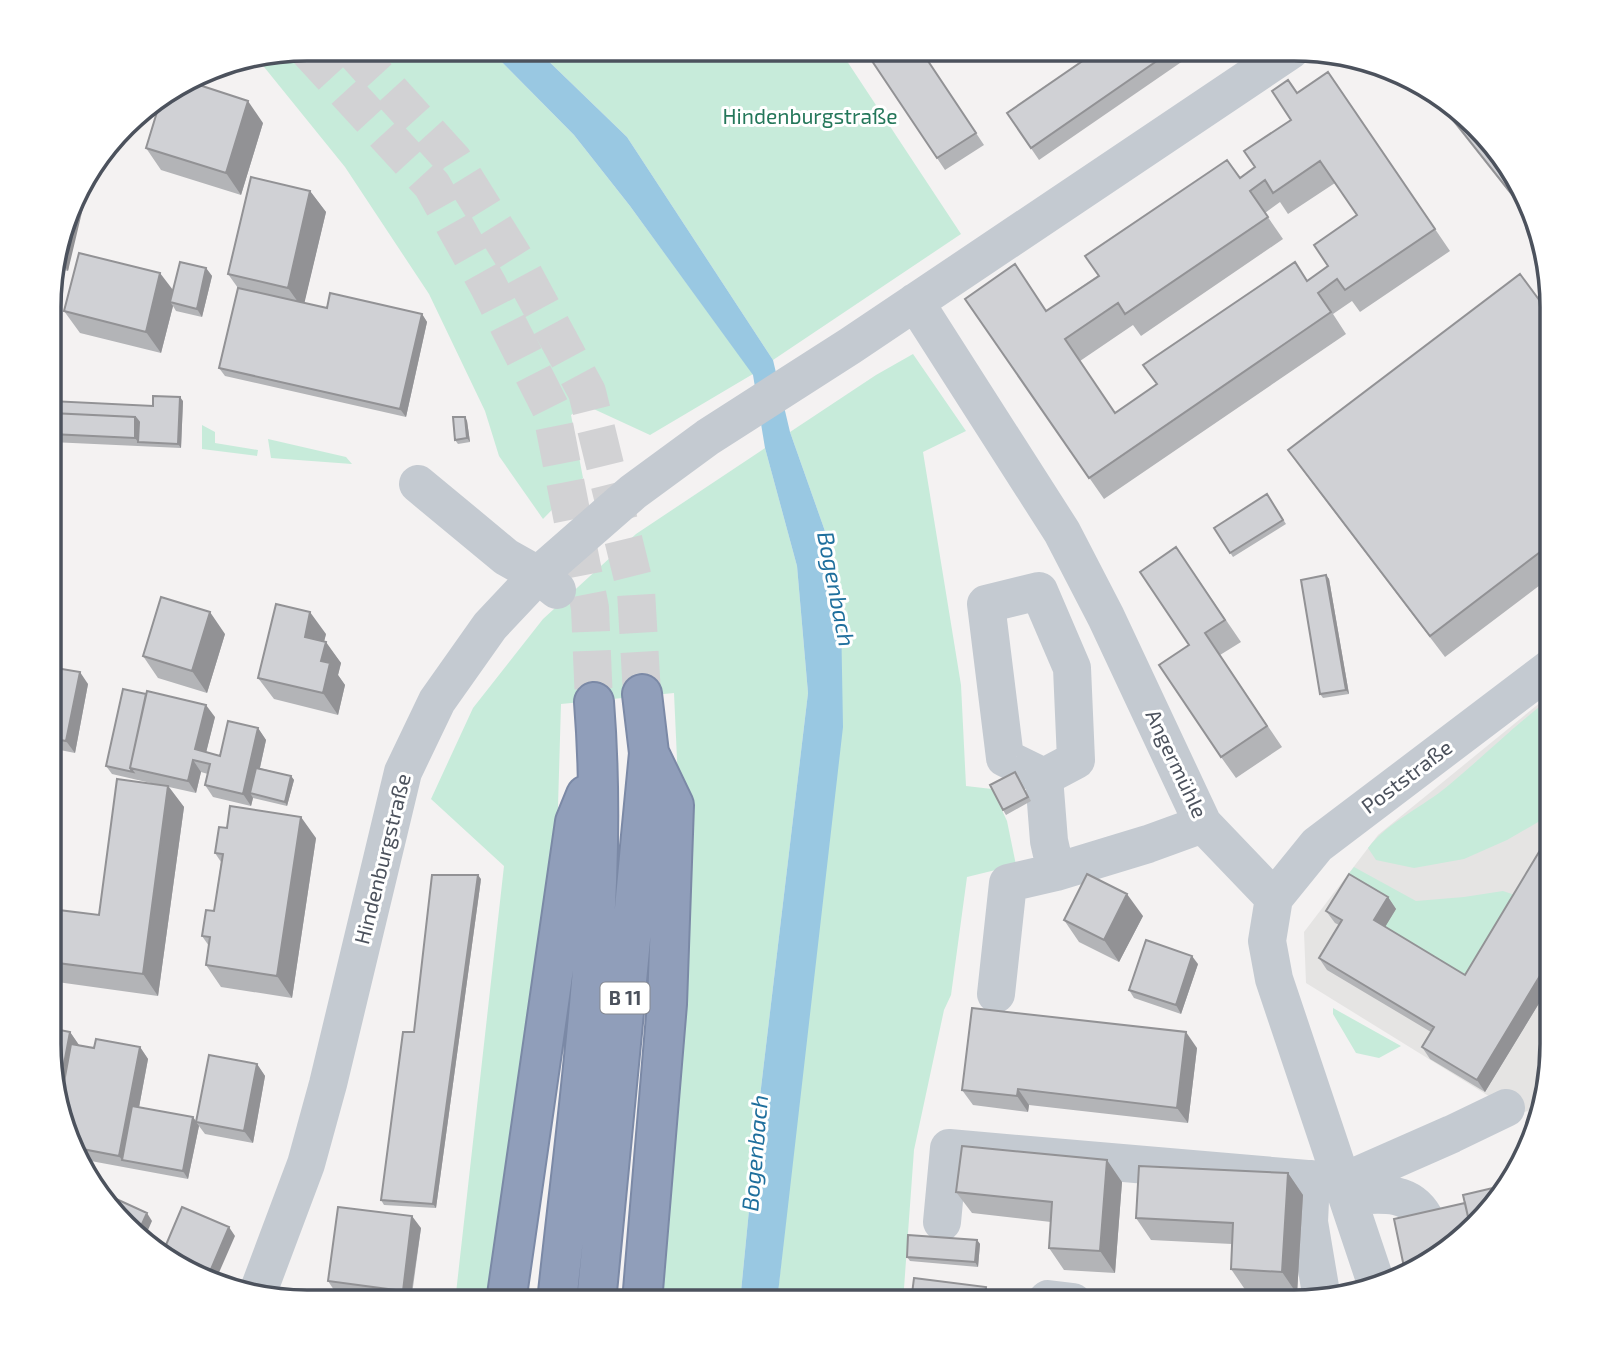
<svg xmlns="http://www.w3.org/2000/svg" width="1601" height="1351" font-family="'Exo 2',sans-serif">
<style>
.education{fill:#e5e4e3}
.green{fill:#c7ebda}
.water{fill:#99c8e2}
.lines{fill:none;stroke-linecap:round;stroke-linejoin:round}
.highway-tunnel{stroke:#d2d2d4;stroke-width:38;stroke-dasharray:38 19;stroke-linecap:butt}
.highway-casing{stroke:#7b89a6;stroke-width:42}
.minor{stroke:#c4cad1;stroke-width:38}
.highway{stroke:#909eba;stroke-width:38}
.wall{fill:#b3b4b7;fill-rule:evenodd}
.shaded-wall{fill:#929295}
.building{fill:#d0d1d5;stroke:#929295;stroke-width:2;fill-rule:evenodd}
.labels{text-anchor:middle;stroke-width:6;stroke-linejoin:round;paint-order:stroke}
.shield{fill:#fff;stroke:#82868e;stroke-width:2}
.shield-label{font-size:19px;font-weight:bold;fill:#4c525d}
.park-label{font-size:21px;fill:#24775a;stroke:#fff}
.street-label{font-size:21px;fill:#4c525d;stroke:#fff}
.water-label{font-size:23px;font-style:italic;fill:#1f6f9d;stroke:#fff}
.rim{fill:none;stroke:#4c525d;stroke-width:3.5}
</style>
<rect width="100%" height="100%" fill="#f4f2f2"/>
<path class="education" d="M1552 693V1044L1539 1108 1513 1115 1500 1103 1306 983 1304 932 1378 835Z"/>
<path class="green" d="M307 49H489L574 135 630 206 753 374 650 435 585 405 571 415 583 478 543 519 499 456 485 411 429 294 345 167 256 57Z
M536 49H839L961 234 773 360 627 137Z
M913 354 966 431 923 452 961 685 966 786 992 789 1007 821 1016 865 967 877 951 995 944 1010 914 1150 903 1302H777L783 1244 826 534 790 432 876 375Z
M202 425 215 432V443L258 450 257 456 202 449Z
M268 439 346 457 352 464 271 458Z
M765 448 797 566 808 693 761 1088 740 1302H659L683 891 674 693 561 704 555 909 494 1302H455L504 866 431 799 473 708 543 619 636 534Z
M1552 697V814L1507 840 1464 859 1414 868 1376 860 1368 848C1389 821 1423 807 1449 785 1484 756 1516 724 1552 697Z
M1354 867 1416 901 1464 897 1503 891 1527 899 1474 987 1382 932 1357 886 1347 876Z
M1333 1008 1401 1046 1379 1058 1356 1053 1333 1014Z"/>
<path class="water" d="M489 49H536L627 137 773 360 790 432 826 534 841 615 843 727 777 1302H740L761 1088 808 693 797 566 765 448 753 375 630 206 574 135Z"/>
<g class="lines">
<path class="highway-tunnel" d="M307 49 432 185 488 285 551 409 590 608 594 702
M352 49 453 160 519 266 587 392 636 591 642 694"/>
<g class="highway-casing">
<path id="highway" d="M506 1302 575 822 586 795
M557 1302C578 1102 610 903 594 702
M596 1302 649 753 642 694
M642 1302 667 1004 674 805 649 753"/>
</g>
<path class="minor" d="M915 302 1062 532 1106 617 1203 824 1274 898
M418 484 506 557 538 575 557 590
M1044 777 1005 758 986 604 1039 591 1072 668 1076 760 1044 777 1049 841 1056 872 1148 844 1203 824
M996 994 1008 883 1056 872
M1311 1179 1309 1222 1322 1299
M1348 1196C1376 1195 1408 1188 1424 1217 1430 1227 1431 1243 1434 1255
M942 1222 949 1148 1343 1182 1452 1134 1506 1108
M1377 1286 1274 979 1267 941 1274 898 1317 845 1552 667
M258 1292 306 1164 328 1084 403 772 437 701 490 626 538 575 633 492 708 437 850 346 1291 50
M1045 1302 1048 1299 1073 1302"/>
<use href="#highway" class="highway"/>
</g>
<path class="wall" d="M864 49H920L984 145 945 170Z
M1100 49H1190L1193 54 1039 160 1007 113Z
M1328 72 1450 251 1360 312 1352 301 1333 314 1346 334 1104 499 965 299 1046 311 1255 167 1291 120 1297 93ZM1335 183 1357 215 1328 266 1115 413 1080 361 1133 325 1141 336 1283 239 1265 213 1280 202 1288 214Z
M1431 94 1477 125 1532 208 1537 228Z
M263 123 241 195 161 170 146 148Z
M83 178 68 271 53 268Z
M310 191 326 212 304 303 327 308 422 314 427 322 406 417 225 376 219 368 238 288 228 274Z
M206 268 212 276 202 317 176 311 173 306 161 353 80 333 64 311 173 291Z
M1551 316 1552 576 1445 657 1304 472 1288 450Z
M51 401 153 406 183 401 181 448 51 442Z
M465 417 467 421 470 442 458 444 455 440Z
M1267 494 1286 524 1233 557 1214 528Z
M1176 547 1241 642 1220 655 1282 747 1236 778 1221 757 1189 645Z
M1326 575 1329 579 1349 694 1323 698 1320 694Z
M225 634 207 693 158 678 143 656Z
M326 634 324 641 341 663 338 675 345 685 338 715 274 699 258 678Z
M50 667 88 684 75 753 50 748Z
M215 717 206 752 220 756 258 728 266 740 260 768 291 776 294 780 287 806 253 798 251 806 213 797 205 785 208 774 201 772 196 793 169 787 184 807 158 996 50 981V909L99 915 155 784 112 774 106 766Z
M1018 776 1031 801 1006 815 1003 810Z
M316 838 292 998 221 987 206 965 209 946 202 936 214 911 221 862 215 853Z
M1552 839V982L1485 1092 1430 1059 1422 1047 1431 1032 1327 970 1319 958 1339 925 1335 923 1326 911 1388 897 1396 909 1385 927 1465 975Z
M481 879 436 1208 384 1205 381 1200Z
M1143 916 1119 962 1079 942 1064 920Z
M1198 964 1181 1014 1134 998 1129 990Z
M70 1032 79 1045 94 1048 140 1047 148 1059 139 1107 193 1117 199 1126 188 1179 80 1159 69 1143Z
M1197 1048 1188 1123 1029 1105 1028 1112 973 1105 962 1090Z
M257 1064 265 1076 253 1143 205 1134 196 1122Z
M1288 1173 1303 1195 1297 1294 1246 1291 1231 1269 1232 1244 1151 1240 1136 1218Z
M1122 1182 1115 1273 1064 1270 1049 1248 1051 1222 972 1213 956 1192Z
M1493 1188 1497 1195 1476 1227 1410 1271 1407 1272 1404 1267 1465 1203Z
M421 1228 411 1302 336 1293 328 1281Z
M977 1240 980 1244 978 1267 910 1261 907 1257Z"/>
<path class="shaded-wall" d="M248 101 263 123 241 195 226 173Z
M93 166 68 271 57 255 83 178Z
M310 191 326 212 303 309 288 288Z
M206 268 212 276 202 317 197 309Z
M160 273 176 294 170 302 173 306 161 353 146 332Z
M422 314 427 322 406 417 400 409Z
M180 397 183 401 181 448 178 444Z
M135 417 141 426 138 442 135 438Z
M465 417 467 421 470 442 467 438Z
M1326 575 1329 579 1349 694 1346 690Z
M210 612 225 634 207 693 192 671Z
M310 612 326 634 320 658 305 637Z
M326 642 341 663 338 675 345 685 338 715 323 693 321 661Z
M80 672 88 684 75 753 66 741Z
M206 705 215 717 204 761 195 749Z
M258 728 266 740 254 794 250 793 253 798 251 806 243 794Z
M193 760 201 772 196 793 188 781Z
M291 776 294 780 287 806 285 802Z
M168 786 184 807 158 996 143 974Z
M301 817 316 838 292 998 277 976Z
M478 875 481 879 436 1208 433 1204Z
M1127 894 1143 916 1119 962 1104 940Z
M1388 897 1396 909 1382 932 1374 920Z
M1192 956 1198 964 1181 1014 1176 1005Z
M1552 956V982L1485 1092 1477 1080Z
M70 1032 81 1048 65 1129 58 1096Z
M1186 1032 1197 1048 1188 1123 1177 1108Z
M140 1047 148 1059 129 1161 122 1160 128 1168 119 1156Z
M257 1064 265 1076 253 1143 244 1131Z
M1018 1089 1029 1105 1028 1112 1017 1096Z
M193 1117 199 1126 188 1179 183 1171Z
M1107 1160 1122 1182 1115 1273 1100 1251Z
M1288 1173 1303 1195 1297 1294 1282 1272Z
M147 1213 152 1221 144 1239 137 1235Z
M412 1216 421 1228 410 1302 403 1291Z
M229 1227 235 1236 214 1284 208 1282 206 1281Z
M977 1240 980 1244 978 1267 975 1262Z
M986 1287 996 1302H984Z"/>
<path class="building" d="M864 49H920L976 133 937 158Z
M1100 49H1174L1031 148 1007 113Z
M1328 72 1435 229 1345 290 1337 279 1318 293 1331 312 1089 478 965 299 1015 264 1046 311 1099 276 1085 256 1227 160 1240 178 1255 167 1244 151 1291 120 1272 91 1288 80 1297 93ZM1320 161 1357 215 1314 245 1328 266 1307 281 1295 262 1143 365 1157 384 1115 413 1065 339 1118 303 1125 314 1268 217 1250 191 1265 180 1273 193Z
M190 82 248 101 226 173 146 148 161 99Z
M1435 97 1477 125 1528 202 1522 207Z
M251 177 310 191 288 288 228 274Z
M79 253 160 273 146 332 64 311Z
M180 262 206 268 197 309 170 302Z
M1520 274 1551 316 1552 543 1430 636 1288 450Z
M238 288 327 308 330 293 422 314 400 409 219 368Z
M153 396 180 397 178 444 138 442 139 422 135 417 51 413V401L153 406Z
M51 413 135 417V438L51 434Z
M453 417H465L467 438 455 440Z
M1267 494 1283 520 1230 553 1214 528Z
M1176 547 1225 620 1205 633 1267 726 1221 757 1159 665 1189 645 1140 572Z
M1326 575 1346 690 1320 694 1301 580Z
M161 597 210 612 192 671 143 656Z
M276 604 310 612 305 637 326 642 321 661 330 663 323 693 258 678Z
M50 667 80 672 66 741 50 738Z
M123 689 146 694 130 768 133 772 106 766Z
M147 691 206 705 195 749 220 756 228 721 258 728 243 794 205 785 210 764 193 760 188 781 130 768Z
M256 768 291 776 285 802 250 793Z
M1015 772 1028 797 1003 810 990 785Z
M117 779 168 786 143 974 50 962V909L99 915Z
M230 806 301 817 277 976 206 965 210 937 202 936 206 910 214 911 223 854 215 853 219 827 227 828Z
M1548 837 1552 839V956L1477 1080 1422 1047 1434 1027 1319 958 1342 920 1326 911 1349 874 1388 897 1374 920 1465 975Z
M1087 874 1127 894 1104 940 1064 920Z
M432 875H478L433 1204 381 1200 403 1032H414Z
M1146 940 1192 956 1176 1005 1129 990Z
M972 1008 1186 1032 1177 1108 1018 1089 1017 1096 962 1090Z
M50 1028 70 1032 58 1096 50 1061Z
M96 1039 140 1047 119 1156 72 1147 69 1143 60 1104 71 1044 94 1048Z
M209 1055 257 1064 244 1131 196 1122Z
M132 1106 193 1117 183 1171 122 1160Z
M962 1146 1107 1160 1100 1251 1049 1248 1052 1202 956 1192Z
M1139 1166 1288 1173 1282 1272 1231 1269 1233 1223 1136 1218Z
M1493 1188 1495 1197H1496L1476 1227 1471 1230 1463 1195Z
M101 1192 147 1213 137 1235 124 1226Z
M1465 1203 1471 1230 1421 1264 1404 1267 1394 1219Z
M182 1207 229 1227 206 1281 163 1252Z
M338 1207 412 1216 403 1291 328 1281Z
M908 1235 977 1240 975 1262 907 1257Z
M914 1278 986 1287 984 1302H911Z"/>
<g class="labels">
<rect class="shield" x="600.5" y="982.5" width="49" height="31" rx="5"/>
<g class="shield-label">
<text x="625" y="1005">B 11</text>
</g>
<g class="park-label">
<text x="810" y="124">Hindenburgstraße</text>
</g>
<g class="street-label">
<text transform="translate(1176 764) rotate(65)" y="7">Angermühle</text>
<text transform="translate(1407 777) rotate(-37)" y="7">Poststraße</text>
<text transform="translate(383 859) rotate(-76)" y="7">Hindenburgstraße</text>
</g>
<g class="water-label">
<text transform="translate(836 589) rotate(79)" y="8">Bogenbach</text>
<text transform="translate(755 1153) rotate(-85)" y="8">Bogenbach</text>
</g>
</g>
<path d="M0 0H1601V1351H0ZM307 61H1294A246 246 0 0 1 1540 307V1044A246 246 0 0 1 1294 1290H307A246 246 0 0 1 61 1044V307A246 246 0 0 1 307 61Z" fill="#fff" fill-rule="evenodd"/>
<path class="rim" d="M307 61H1294A246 246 0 0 1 1540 307V1044A246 246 0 0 1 1294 1290H307A246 246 0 0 1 61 1044V307A246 246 0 0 1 307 61Z"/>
</svg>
